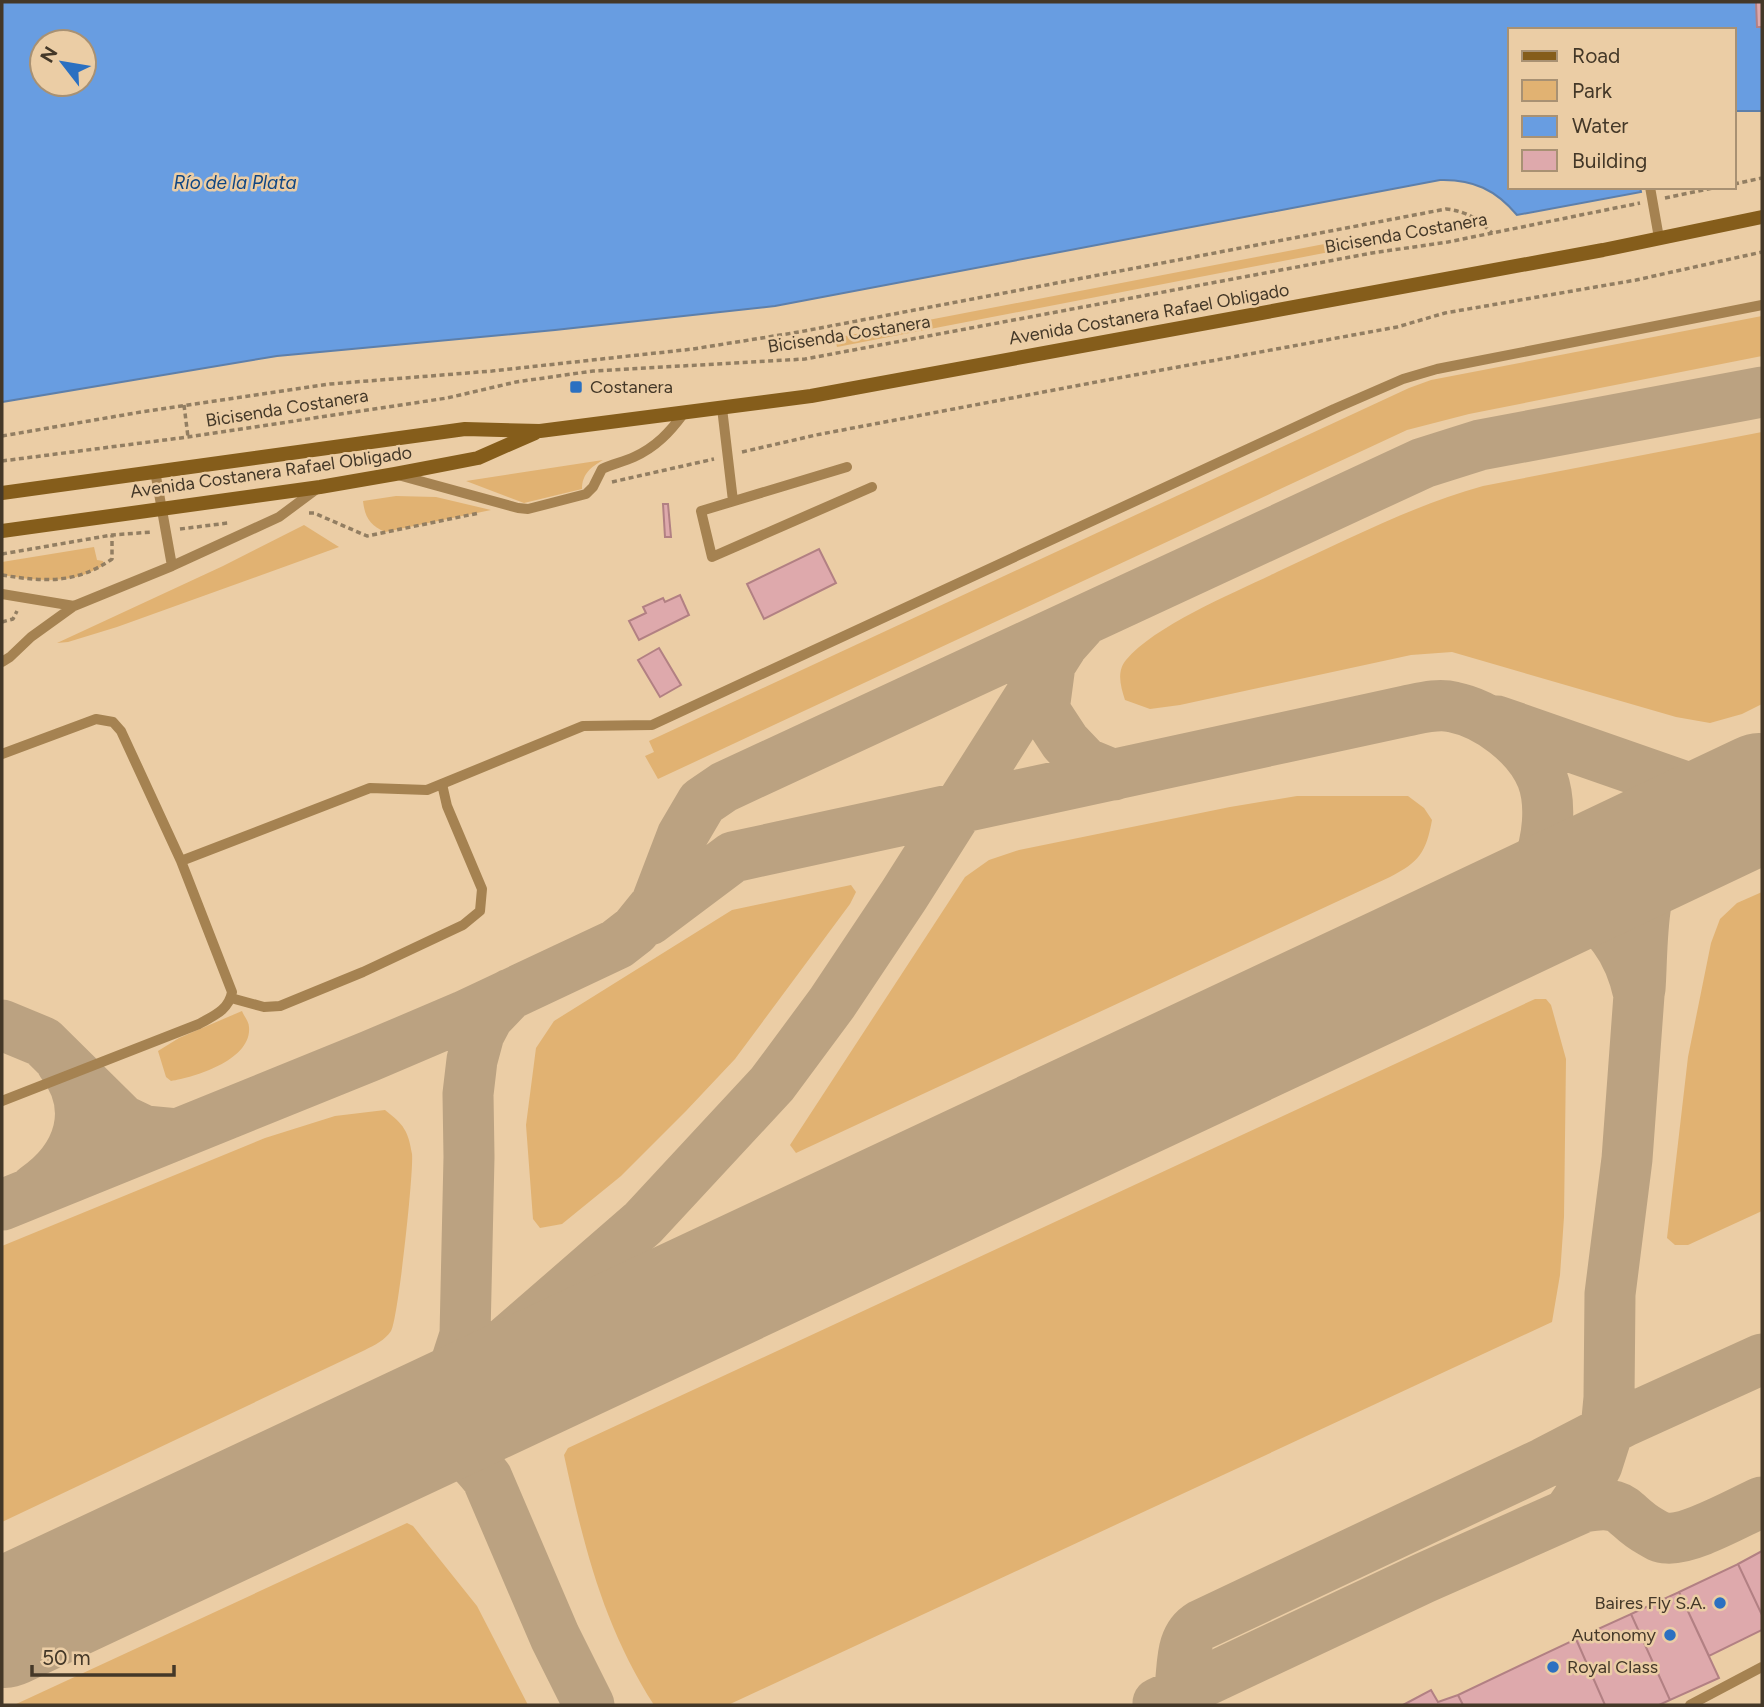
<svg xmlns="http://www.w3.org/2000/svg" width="1764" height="1707" font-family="Figtree,sans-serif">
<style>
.green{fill:#e1b272}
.water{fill:#689de1;stroke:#5d7faa;stroke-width:2;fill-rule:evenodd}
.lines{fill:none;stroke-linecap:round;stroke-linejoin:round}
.taxiway{stroke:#bba281;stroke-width:51}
.runway{stroke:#bba281;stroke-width:128}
.building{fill:#dea9ac;stroke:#b28083;stroke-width:2}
.path{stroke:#927e62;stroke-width:3.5;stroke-dasharray:5 3.5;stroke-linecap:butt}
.lane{stroke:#a58251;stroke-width:10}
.secondary{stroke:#855d1b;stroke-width:14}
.poi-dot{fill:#2b70c1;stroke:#ebcda5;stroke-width:2.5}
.labels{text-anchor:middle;stroke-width:5;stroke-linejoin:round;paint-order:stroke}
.street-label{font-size:18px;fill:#443828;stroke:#ebcda5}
.poi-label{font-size:18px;fill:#443828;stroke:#ebcda5;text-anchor:start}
.water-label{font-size:19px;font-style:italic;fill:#0f4683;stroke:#ebcda5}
</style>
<rect width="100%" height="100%" fill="#ebcda5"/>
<path class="green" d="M1375 238 1376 243 837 347 835 338 1350 239Z
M1762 316V356L1469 414 1407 430 658 779 645 756 654 752 649 741 1409 388 1431 380Z
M1762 432V704L1742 714 1710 723 1676 717 1452 652 1411 655 1180 705 1150 709 1125 700C1121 687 1116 672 1126 660 1155 625 1236 592 1277 572 1345 541 1411 506 1483 486Z
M603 460C591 467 582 474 582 489L524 503 466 481Z
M396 496 436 497 491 510 385 532C370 525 365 518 363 501Z
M304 525 339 547 117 627 68 642 57 643 223 566Z
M94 547 97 560 103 561 104 565C72 585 37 581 2 575V562Z
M1297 796H1408L1424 808 1432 820C1426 853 1419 862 1390 877L796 1153 790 1145 965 877 989 860 1019 850 1230 807Z
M851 885 856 892 850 904 735 1059 686 1111 621 1176 562 1224 540 1228 533 1219 526 1125 536 1048 554 1021 732 910Z
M1762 892V1211L1688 1245H1675L1667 1238 1688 1057 1711 943 1720 919 1737 903Z
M1535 999H1546L1551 1005 1566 1059 1564 1217 1560 1275 1552 1322 728 1705H654C603 1625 584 1547 564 1455L568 1448Z
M242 1011C244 1016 249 1022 249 1027 252 1060 195 1077 171 1081L166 1077 158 1051 179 1038Z
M385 1110C404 1125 408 1130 412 1154 414 1170 398 1320 391 1331 385 1340 375 1345 365 1350L2 1522V1246L265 1138 335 1116Z
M407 1523 413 1526 477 1606 528 1705H14Z"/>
<path class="water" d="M2 2H1762V111H1734V30H1510V187H1640L1641 192 1517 215C1496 190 1473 179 1440 180L775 306 555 330 277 356 2 402ZM42 42H84V84H42Z"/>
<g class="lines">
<path class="taxiway" d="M1050 665 1044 710 1065 742 1085 763 1114 775
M1497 721 1706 794 1740 799 1762 793
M1529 907C1539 906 1551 904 1562 905 1607 911 1630 954 1639 995L1627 1159 1610 1294 1609 1398 1605 1440 1597 1465 1581 1495 1568 1514
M649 920 733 857 1406 711C1421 708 1438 703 1453 707 1488 714 1528 744 1542 778 1552 804 1548 841 1537 867 1523 898 1498 915 1471 934
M1640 989C1643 949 1639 881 1668 850 1678 840 1692 832 1704 824
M2 1025 43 1042 122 1120 145 1131 177 1134
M35 1189C80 1158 97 1108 61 1062
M2 1205 370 1056 464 1016 617 944 635 930 656 904 682 836 702 802 724 787 1423 463 1480 445 1762 392
M440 1395 453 1372 465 1335 469 1157 468 1094 472 1060 479 1034 488 1017 510 994
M429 1409 643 1223 772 1084 832 1003 904 895 1063 644 1080 625
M385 1445C438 1435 452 1434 487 1478L555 1637 589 1705
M1179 1693C1184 1669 1178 1639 1201 1625L1544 1463 1623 1422 1762 1359
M1158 1703 1424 1578 1584 1507C1628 1499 1620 1515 1651 1532 1656 1535 1661 1538 1666 1538 1689 1541 1739 1512 1762 1502"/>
<path class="runway" d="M2 1624 1401 968 1762 797"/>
</g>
<path class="building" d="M1756 2H1762V27H1757Z
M663 504H668L671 537H665Z
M819 549 836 583 764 619 747 584Z
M680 595 689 615 639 640 629 621 646 613 643 607 663 598 665 602Z
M659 648 681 685 660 697 638 660Z
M1762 1551V1615L1738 1564Z
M1738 1564 1762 1615V1630L1709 1656 1679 1592Z
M1679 1592 1719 1678 1670 1700 1631 1614Z
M1631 1614 1670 1700 1659 1705H1605L1576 1639Z
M1576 1639 1605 1705H1463L1458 1695Z
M1431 1690 1438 1702 1458 1695 1463 1705H1403Z"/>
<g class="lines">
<path class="path" d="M1734 184 1762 178
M1665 198 1718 187
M184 405 188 437
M2 436 141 412 330 384 492 371 693 349 799 332 1446 209C1466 211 1478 219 1492 233
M742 452 816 435 1107 380 1397 327 1445 313 1636 280 1762 252
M2 461 188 437 447 398 516 382 593 371 805 359 1372 253 1448 242 1640 203
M612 482 714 459
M309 513H314L367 536 479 513
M180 529 228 523
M2 554 112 535 152 532
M2 575C44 582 76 584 112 559V535
M2 622 13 619 17 611"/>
<path class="lane" d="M1650 187 1659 238
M722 408 733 501
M847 467 701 511 712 557 872 487
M155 471 172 566
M398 475 518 508 528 509 586 494 593 487 602 469C612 464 623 462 634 457 656 447 670 432 684 413
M2 594 74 606 172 566 279 517 318 488
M2 662 10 657 31 637 74 606
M2 754 96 719 113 722 121 731 181 861 232 992C229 1010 213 1016 199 1024L2 1101
M181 861 370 788 427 790 583 726 652 725 1334 409 1403 379 1437 369 1762 305
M231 998 264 1007 280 1006 363 972 463 925 480 911 482 889 447 806 442 784
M1690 1705 1762 1667"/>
<path class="secondary" d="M2 493 465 429 540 431 811 396 1603 250 1762 217
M2 531 320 487 395 474 478 458 535 433"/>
</g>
<g class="poi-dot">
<rect x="569" y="380" width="14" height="14" rx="3.5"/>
<circle cx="1720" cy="1603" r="7"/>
<circle cx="1670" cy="1635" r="7"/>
<circle cx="1553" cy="1667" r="7"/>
</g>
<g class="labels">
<g class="street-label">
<text transform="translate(1406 233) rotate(-10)" y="6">Bicisenda Costanera</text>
<text transform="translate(1149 314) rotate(-10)" y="6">Avenida Costanera Rafael Obligado</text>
<text transform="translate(849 334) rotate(-9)" y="6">Bicisenda Costanera</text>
<text transform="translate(287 408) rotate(-9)" y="6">Bicisenda Costanera</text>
<text transform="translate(271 472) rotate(-8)" y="6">Avenida Costanera Rafael Obligado</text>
</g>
<g class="poi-label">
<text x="590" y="393">Costanera</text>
<text x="1706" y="1609" text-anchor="end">Baires Fly S.A.</text>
<text x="1656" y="1641" text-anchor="end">Autonomy</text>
<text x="1567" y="1673">Royal Class</text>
</g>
<g class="water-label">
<text x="235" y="189">Río de la Plata</text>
</g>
</g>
<rect width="1764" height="1707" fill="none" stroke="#443828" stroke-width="7"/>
<rect x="1508" y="28" width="228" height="161" fill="#ebcda5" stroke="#a89173" stroke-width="2"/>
<rect x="1522" y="51" width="35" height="10" fill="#855d1b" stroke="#a89173" stroke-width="2"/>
<text x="1572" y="63" font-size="21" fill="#443828">Road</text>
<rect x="1522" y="80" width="35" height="21" fill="#e1b272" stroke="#a89173" stroke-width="2"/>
<text x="1572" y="98" font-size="21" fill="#443828">Park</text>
<rect x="1522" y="116" width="35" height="21" fill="#689de1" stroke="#a89173" stroke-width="2"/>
<text x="1572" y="133" font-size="21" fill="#443828">Water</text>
<rect x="1522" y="150" width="35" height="21" fill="#dea9ac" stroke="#a89173" stroke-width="2"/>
<text x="1572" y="168" font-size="21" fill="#443828">Building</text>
<g transform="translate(63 63) rotate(301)"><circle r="33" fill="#ebcda5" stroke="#a89173" stroke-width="2"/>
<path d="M0-5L12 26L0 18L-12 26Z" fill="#2b70c1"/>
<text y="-10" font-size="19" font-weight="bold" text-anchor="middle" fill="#443828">N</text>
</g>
<path d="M32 1665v10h142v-10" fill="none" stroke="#443828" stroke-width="3.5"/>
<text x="42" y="1665" font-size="21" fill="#443828" stroke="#ebcda5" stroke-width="5" paint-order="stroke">50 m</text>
</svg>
